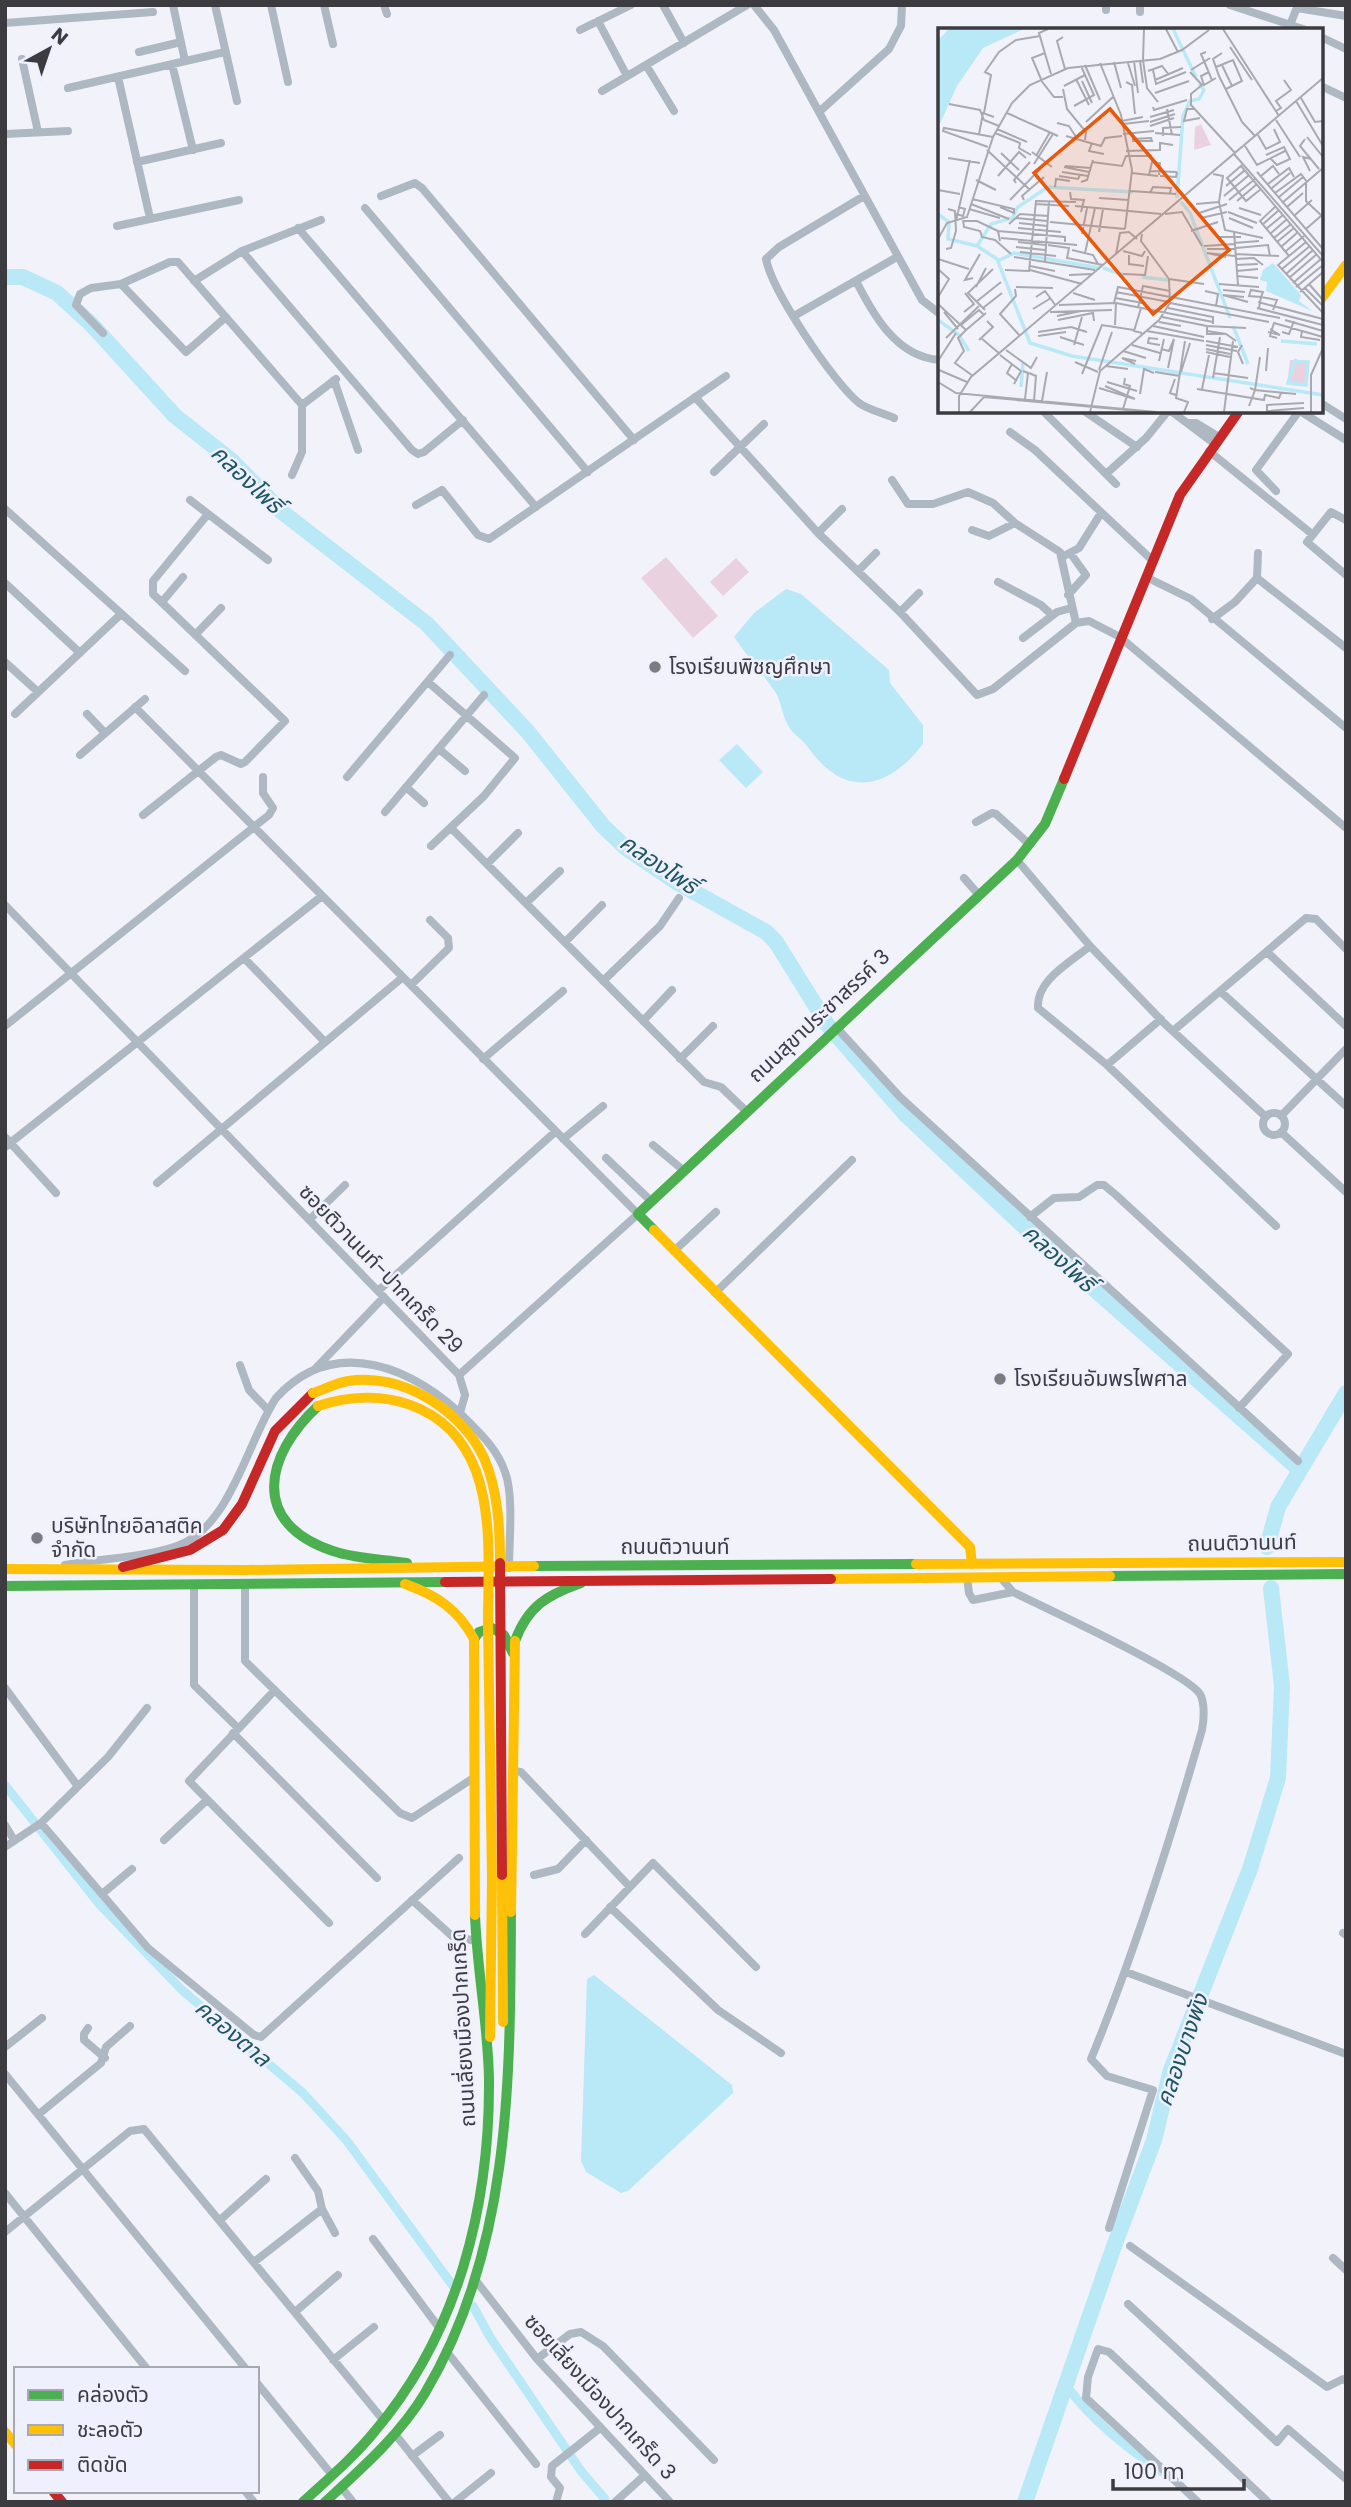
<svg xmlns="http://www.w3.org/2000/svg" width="1351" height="2507" font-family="Poppins,'Noto Sans Thai',sans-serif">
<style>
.green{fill:#ead1e0}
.water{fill:#b9e8f6}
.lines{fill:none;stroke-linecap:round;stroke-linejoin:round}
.canal{stroke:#b9e8f6;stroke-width:9}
.river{stroke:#b9e8f6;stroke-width:16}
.street{stroke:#aeb8c3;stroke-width:8}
.fast{stroke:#4caf50;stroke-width:10}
.slow{stroke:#ffc107;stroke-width:10}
.jam{stroke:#c62828;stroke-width:10}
.slow-bridge{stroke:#ffc107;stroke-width:10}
.jam-bridge{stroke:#c62828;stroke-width:10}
.poi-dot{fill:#7b7b81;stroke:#eff0fd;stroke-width:2.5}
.labels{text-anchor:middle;stroke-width:5;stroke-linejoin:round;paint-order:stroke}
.poi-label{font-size:21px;fill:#3b3b40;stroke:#eff0fd;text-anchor:start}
.street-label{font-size:21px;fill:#3b3b40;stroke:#eff0fd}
.water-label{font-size:23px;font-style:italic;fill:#1d5561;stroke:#eff0fd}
.inset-river{fill:none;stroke:#b9e8f6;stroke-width:3.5}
.inset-road{fill:none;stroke:#a9a9b0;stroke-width:2}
.view{fill:#e8590c;fill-opacity:0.15;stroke:#e8590c;stroke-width:3.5}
.inset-edge{fill:none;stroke:#3b3b40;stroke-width:3.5}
</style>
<rect width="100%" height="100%" fill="#f2f3fa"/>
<path class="green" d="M666 557 718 616 693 638 641 578Z
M736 558 749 572 723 596 710 582Z"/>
<path class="water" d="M786 589 801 594 889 670 890 683 923 725V744C886 792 843 798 807 746 802 739 793 734 789 727 782 716 781 701 776 693 763 674 747 656 734 637L754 613Z
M737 744 763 772 746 788 719 760Z
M594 1975 732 2085 733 2093 628 2191 621 2193 586 2172 581 2161 587 1979Z"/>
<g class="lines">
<path class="canal" d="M5 1785 100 1905 182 1990 303 2093 347 2141 453 2286
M473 2306 490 2337 581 2471 605 2499
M1066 2385C1092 2421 1126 2447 1162 2472"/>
<path class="river" d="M5 277H23L57 293 91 324 175 416 231 460 282 512 427 624 528 732 603 826 626 848 678 883 766 932 776 942 827 1024 906 1115 1036 1238 1300 1470
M1267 1547 1278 1507 1346 1393
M1025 2502 1113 2249 1154 2140 1171 2070 1250 1869 1278 1778 1282 1686 1271 1588"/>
<path class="street" d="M173 5 185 61
M215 5 237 101
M271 5 288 82
M324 5 333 44
M384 5 387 14
M663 5 684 43
M754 5 774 30 922 300 940 314
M1230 5 1306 30
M1297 8 1346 16
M1106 10V5
M1140 12V5
M598 21 627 76
M5 23 153 12
M580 30 631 5
M1288 30 1298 5
M1321 37 1346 49
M139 52 181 42
M22 59 38 132
M172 64 193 150
M646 65 674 111
M118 77 150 218
M1321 86 1346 98
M68 88 225 52
M602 91 747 5
M819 112 889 49 901 26 902 5
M5 134 68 131
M137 162 221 143
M381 196 415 183 422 188 634 440
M864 196 779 247 766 259C772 291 833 382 859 403 869 410 883 413 894 418
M365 208 588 472
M117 226 239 200
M298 228 536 507
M242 251 412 450 418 454 424 452 463 420
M194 281 242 251 321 220
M856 281C874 315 896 357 940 360
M121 284 186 352 226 317
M794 316 897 257
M103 333 76 305 80 294 91 288 121 284 170 262H178L302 405V452L292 475
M334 380 358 450
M695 397 818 533 900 612 977 695 993 689 1076 623 1089 621 1120 637 1346 828
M1321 403 1346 419
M302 405 336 379
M1043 411 1116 484
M1084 411 1137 447
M1171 411 1215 444
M1300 411 1346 440
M1189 423H1196L1219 437
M1010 432 1035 450 1153 561
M1209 451 1312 534
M714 472 764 424
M1106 474 1146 438 1168 411
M892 480 908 504H933L968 492 993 503 1015 523
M1276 491 1256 470 1299 411
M190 500 268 560
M416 505 442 490 478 535 489 539 726 376
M5 509 185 671
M1346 520 1331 512 1307 542 1346 575
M972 530 989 536 1015 523 1060 552 1076 623
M818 533 842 509
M1062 557 1079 548 1101 513
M858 571 876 553
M1146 577 1191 599 1346 728
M1257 578 1346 648
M998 582 1041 605 1052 615
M5 583 80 653
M1068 595 1086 575 1071 554
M162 602 183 577
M900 612 919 593
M1212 619 1235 602 1257 578 1258 553
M196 634 221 608
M1023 638 1057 612 1071 608
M5 662 38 692
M428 682 515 758 484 796 431 846
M135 707 638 1214 459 1375
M15 714 121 614
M87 714 105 733
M439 749 465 771
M80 755 145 699
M347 777 450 655
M406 787 424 803
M385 812 484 695
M143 815 216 757 221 755 241 764 245 762 285 721 153 594V581L208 514
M976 822 992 813 996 814 1029 844
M451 828 704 1082 721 1087 745 1110
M1017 860 1090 946 1164 1023 1266 1117
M487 864 518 833
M964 878 979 895
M526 903 560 871
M5 905 459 1375 465 1395 460 1413
M565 942 602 905
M1090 946C1071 962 1036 980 1038 1008L1107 1065 1161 1019
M1267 952 1346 1026
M245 959 325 1042
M603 981 660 926 679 898
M411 985 449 948 448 938 430 920
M1220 991 1346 1106
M643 1021 672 990
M5 1026 269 815 273 808 263 793V777
M836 1027 900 1097 1298 1461
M1173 1031 1306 918 1316 919 1346 949
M483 1059 563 991
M680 1059 713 1026
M1107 1065 1276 1226
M1263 1124a11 11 0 1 1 22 0a11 11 0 1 1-22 0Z
M1281 1116 1346 1049
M1281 1132 1346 1192
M5 1137 56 1193
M563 1139 603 1106
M653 1145 683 1170
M5 1147 322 896
M606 1158 651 1201
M157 1183 403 977
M1030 1217 1054 1198 1079 1197 1097 1185H1104L1116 1195 1288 1354 1239 1408
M309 1220 345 1185
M674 1251 716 1212
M378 1291 555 1132
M715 1293 852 1160
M240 1365 249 1390 268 1410
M315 1369 384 1297
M65 1565C102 1558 142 1558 177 1546 231 1527 247 1442 276 1398 335 1333 416 1368 468 1421 483 1436 498 1451 505 1472 514 1495 509 1542 509 1568
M967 1577 969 1593 973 1600 1013 1592
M1000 1577 1013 1592C1043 1607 1187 1673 1200 1694 1205 1703 1204 1720 1202 1730 1170 1841 1135 1952 1091 2059L1107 2076 1153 2090 1109 2228
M245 1584V1661L400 1813 412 1818 475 1777
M194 1585V1685L238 1728
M5 1688 77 1785
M274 1691 189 1781 329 1923
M233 1733 377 1878
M513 1771 521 1772 630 1887
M41 1823 148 1948 254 2035 261 2037 459 1858
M5 1825 14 1840
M164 1840 207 1800
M5 1847 41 1823 108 1757 147 1708
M534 1875 558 1869 586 1840
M102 1894 132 1869
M412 1900 452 1936 476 1941
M610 1907 718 2010 781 2053
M1343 1933 1346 1935
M585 1934 653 1863 756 1967
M1126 1972 1346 2054
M88 2028 84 2034V2040L105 2058
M5 2047 42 2018
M5 2074 246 2369
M39 2114 101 2063 106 2047 130 2026
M5 2193 147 2369
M322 2209 335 2233
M220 2220 266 2179
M5 2232 130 2131 144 2129 384 2421
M373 2239 440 2329
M1130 2246 1327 2387 1343 2379 1346 2381
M1333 2258 1346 2270
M254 2262 322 2209 318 2191 295 2158
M477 2282 537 2359 670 2502
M1128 2304 1277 2442 1288 2429 1346 2479
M295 2312 338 2275
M447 2352 536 2464
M537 2359 570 2334 581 2332 603 2346 714 2460
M333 2360 374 2327
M257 2383 332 2475
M395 2434 449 2502
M412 2456 440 2435
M341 2487 353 2502
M245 2491 254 2502
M455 2502 491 2473
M556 2502 560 2488 551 2477 552 2466 600 2428
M615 2502 645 2475
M1198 2502 1086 2398 1088 2377 1098 2349 1109 2352 1268 2502"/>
<path class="fast" d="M654 1230 638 1214 1017 860 1045 824 1064 779
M318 1406C265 1455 249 1523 333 1551 356 1559 382 1559 407 1563
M534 1566 916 1564
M1110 1576 1346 1574
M5 1586 445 1582
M474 1639 479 1632 492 1628 504 1635 513 1653
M515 1641C528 1606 547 1595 581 1583
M303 2502C328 2479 354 2457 375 2431 458 2333 490 2206 489 2079 488 2024 477 1970 475 1915
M325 2502C361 2469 400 2435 425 2393 512 2247 510 2076 511 1912"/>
<path class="slow" d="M1321 299 1346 265
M654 1230 970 1547 972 1564
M916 1564 1346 1562
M5 1569 246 1570 534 1566
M831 1579 1110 1576
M405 1584C436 1595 458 1609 474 1639L475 1915
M502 1875 503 2022
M511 1912 515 1641
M490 2037 492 1878
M5 2432 16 2445"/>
<path class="jam" d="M1064 779 1180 495 1239 411
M123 1567 190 1550 223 1530 242 1504 275 1431 313 1393
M445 1582 831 1579
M53 2491 62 2502"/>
<path class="slow-bridge" d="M313 1393C325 1389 336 1383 348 1381 401 1372 462 1410 484 1458 498 1490 500 1528 500 1563
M318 1406C381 1385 450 1403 476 1471 493 1518 488 1574 488 1624 490 1708 491 1793 492 1878"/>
<path class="jam-bridge" d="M500 1563 502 1875"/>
</g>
<g class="poi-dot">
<circle cx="655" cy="667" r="7"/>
<circle cx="1000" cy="1379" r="7"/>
<circle cx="37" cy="1538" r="7"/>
</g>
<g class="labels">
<g class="poi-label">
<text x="669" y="674">โรงเรียนพิชญศึกษา</text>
<text x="1014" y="1386">โรงเรียนอัมพรไพศาล</text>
<text x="51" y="1533">บริษัทไทยอิลาสติค<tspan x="51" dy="24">จำกัด</tspan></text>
</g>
<g class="street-label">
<text transform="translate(819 1016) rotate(-43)" y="7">ถนนสุขาประชาสรรค์ 3</text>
<text transform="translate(381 1269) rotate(46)" y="7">ซอยติวานนท์-ปากเกร็ด 29</text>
<text transform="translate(1242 1543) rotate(-1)" y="7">ถนนติวานนท์</text>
<text x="675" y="1554">ถนนติวานนท์</text>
<text transform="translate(463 2028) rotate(-93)" y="7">ถนนเลี่ยงเมืองปากเกร็ด</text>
<text transform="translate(600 2397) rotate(48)" y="7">ซอยเลี่ยงเมืองปากเกร็ด 3</text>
</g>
<g class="water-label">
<text transform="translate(247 479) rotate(43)" y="8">คลองโพธิ์</text>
<text transform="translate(659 864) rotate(34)" y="8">คลองโพธิ์</text>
<text transform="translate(1059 1258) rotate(42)" y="8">คลองโพธิ์</text>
<text transform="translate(233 2033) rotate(40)" y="8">คลองตาล</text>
<text transform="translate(1182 2050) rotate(-71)" y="8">คลองบางพัง</text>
</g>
</g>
<g transform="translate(938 28)">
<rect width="385" height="385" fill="#f2f3fa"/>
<path d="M263 96 273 117 256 122 257 99ZM352 332 371 333 369 358 349 357Z" fill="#ead1e0"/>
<path d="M11 1H86L45 20 19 58 0 100V12ZM335 235 363 267 361 273 374 283 328 263 329 254 322 252 325 242Z" fill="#b9e8f6"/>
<path class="inset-river" d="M235 1 258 49M239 170 245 88 252 73 261 71 266 62 261 56M243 174 252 185 292 290M0 186 11 194 10 211 39 218 59 231 92 315 134 328 385 367M39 218 53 196 74 190 80 179 110 159 195 164M60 233 76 225 162 240M165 240 186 247M204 249 230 252M0 292 21 307 31 323M295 298 310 336M343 313 379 316M358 334H370L368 357 350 355 358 331M83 359 85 335"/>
<path class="inset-road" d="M110 1 101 5 113 46M228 1 240 24M285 1 341 88M125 9 119 13 127 41M292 19 314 52M268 24 263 26 274 52M284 25 275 31 281 48 304 94 317 108M205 32 209 60 220 74M205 32 206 1M196 33 200 65M202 33 205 55M176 34 183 60M162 35 183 87 194 142 187 201M190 35 197 58M147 37 162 72M284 37 294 58M278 39 295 32 304 53 288 61M215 42 218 56 248 44M253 42 272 30M210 43 224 38 231 47M252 44 264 57 253 66V77L297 125M271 44 263 48 266 57 278 50M102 51 116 69H125M103 51 94 30 107 25M138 51 151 77M217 52 245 40M144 53 154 75M188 54 194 57 197 86M126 58 147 47M125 61 129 81 148 104 147 112M217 65 251 53M363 70 377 94 385 93M358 73 385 118M11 76 42 82 46 92 61 98M136 78 156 67 143 38M215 79 216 82 249 72M229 81 234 107M256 81H249L246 93 262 90M338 83 343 80 338 73 353 62 346 52M46 85 53 47 47 44 61 24 78 12 102 8M69 85 120 108M212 89 236 82M338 92 362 129M184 93 205 89M148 94 176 68M212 94 237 86M119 95 131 98 138 109M185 96 211 93M212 98 236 90M59 101 89 114M57 105 82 115 81 120 93 127M217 105 242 107M41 106 45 85 56 89M185 106 216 103M320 107 328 121 342 114 336 101M128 108 163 118 167 110 184 108M225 108V100L243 99M369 109 385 129M213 110 214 113H195V111ZM367 111 362 118 381 141M154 115 151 123 166 126M307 118 319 137 347 123M50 119 5 103 6 100 55 109M49 122 92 162M188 123 222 122V115L235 117M94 124 114 139M63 125 81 142M296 126 385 228M328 127 346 119 352 131 339 137 332 130M98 128 112 104M10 130 42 135M154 134 184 138 188 128H214M96 136 115 106M304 137 289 150 308 173 323 161M127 138 153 140M303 138 385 234M126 139 151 144M212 143 239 144M372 143 365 129 373 131M124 144 150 148M319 144 385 221M194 145 220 148M275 146 285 148 281 174 287 202 325 210M211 147 214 134 222 135 221 147M60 148 81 124 88 130M121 148 140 151 142 147M222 148 238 149 239 144M323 148 335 138 341 146M38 152 58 162M143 154 149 152 155 132M78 155 76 152 92 134M368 155V173L385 189M330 156 351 140 356 149M288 158 307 142M117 159 118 151 132 153M334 160 352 145M0 162 22 166M192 163 238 166M132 164 133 171 146 172 143 184M212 165 215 159 233 160 232 165M337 165 363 146 369 154M286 168 311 147M341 169 365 149M161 170 191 172M34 171 76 181V185L62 179M72 172 105 138M86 172 84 168 106 149M291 172 317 151M299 173 319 156M344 175 385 140M33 176 71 191M97 176 131 178M258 176 281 174M137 178 223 186M338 178 322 193 351 228M349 179 365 165M301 180 323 187M31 181 62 190M290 184 319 195M261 185 289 176M18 186 25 188 27 181 20 179M227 186 244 184 264 218M357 187 374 172M78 190 109 193M263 190 289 184M291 190 315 200M25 192 26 199 42 203 44 209 57 212 73 226M18 193 32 132M25 193H39L60 203M112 194 187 201M81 195 109 198M71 196 82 186 110 188M324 197 341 182M80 200 123 204M328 201 345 187M368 201 384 187M253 203 280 194M161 204 165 181M296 204 300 257M144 206 149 180M332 206 349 191M278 209H303M63 210 139 217M336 210 353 196M0 211 9 195 29 189 55 109 74 75 92 57 130 40 222 31 244 22 271 2M62 213 60 203 127 209V214M80 214 107 217M339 214 356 200M368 214 340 237 385 285M296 215 321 213M110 217 131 220 129 230 165 237M266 218 297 216M78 219 107 222M343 219 360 204M298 220 330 217 332 228M8 221 13 220 18 203 17 183 10 181M269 221H297M134 222 155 227 160 236M185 223 204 228 207 223M348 223 366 208M82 224 118 228M147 225 157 180M178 226 182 205 191 204 199 211M297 226 341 228M191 227V236L206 238M76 229 157 242M288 229 269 225 297 228M0 231 31 241M298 231 316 230 325 237M107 233 111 173M298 237 320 236M92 238 117 243M0 241 11 251 0 269M344 241 372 218M67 242 91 243 98 173 138 174M92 242 144 256M299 243 320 241M185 246 207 247 210 228M348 246 375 222M131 247 153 246M299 248 320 250M35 250 27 252 42 226M351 250 379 226M231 251 266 256M355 255 383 231M281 256 321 259M371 256 385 272M38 259 48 240M78 259 115 260M358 259 385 237M367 260 385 278M77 261 78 268 62 286 82 308M285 262 307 264M267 263 280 266 278 278M178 264 231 274M362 264 385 244M135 265 157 272M98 269 107 263 118 278M233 269 342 290M306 269 285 267 310 274M177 270 205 275M38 274 63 254M320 274 385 291M176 275 180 259 232 269M232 275 331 294M0 276 28 302 20 310 26 323 17 335 35 348M121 277 178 275 275 294M45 280 64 265M200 280 205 258 232 263M203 280 196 303 204 305M230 280 275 289V296M319 280 385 297M321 280 323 269 325 264 313 262 311 268 323 269 339 272 335 282M95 281 113 270M47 282 30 265 55 241M6 284 20 301M26 284 36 276 27 265M112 284 174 282M119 288 143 283M224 289 269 298M120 292 155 285 156 293M347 292 385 303M221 294 243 298M23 297 41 282 46 287M177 297 178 275M215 298 266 309M28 302 48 285M209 303 266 313M269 303 288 306 298 313M364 303 363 309 382 312M100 304 133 299 149 304M330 304 342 307 332 301M344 304 351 306 356 293M288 306H269V298L308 300M100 308 128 304M122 309 146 317M8 310 41 278M43 310 62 326M339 310 332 308 336 295 385 309M220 311 211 310 210 315 222 317M41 312 55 299 49 293M268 313 300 319M136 317 144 289M194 317 222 325M268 317 299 323M304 317 300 324 305 336M223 321 231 323 236 311 230 340M268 321 292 326M68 322 93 340 99 329M185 323 208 330M268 324 292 329M62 327 83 343 76 356M322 329 317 362 358 366M0 333 18 305M221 333 226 311M137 334 160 344M74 336 69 345 79 353M197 336 184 330 198 333M168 338 190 341M1 342 29 354M161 342 174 304M85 343 90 345 87 371M328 343 330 320M217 344 242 348M243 344 252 315M91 345 98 348 96 373M275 345 310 350M144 346 164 297 196 302M275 350 282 309M237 351 232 365 238 367M0 354 18 365 218 384M169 354 199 363M161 360 197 371 167 358M259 361 326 372 327 367 341 370 343 365M264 361 271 327M202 366 206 341 216 345M104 373 109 344M311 378 317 362 312 360M185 381 192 358 186 356 187 350M330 383 366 380M21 384V368L33 349 385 50M32 384 46 369 211 384M152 384 162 343 221 292 232 275 231 251 203 213 204 206M246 384 250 374 238 370 247 313M286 384 295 313M329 384V377L366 375M373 384V347L385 320"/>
<path class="view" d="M172 81 291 222 215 286 96 145Z"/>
<rect width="385" height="385" class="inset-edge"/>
</g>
<rect width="1351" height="2507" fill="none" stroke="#3b3b40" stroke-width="14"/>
<rect x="14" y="2367" width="245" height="126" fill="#eff0fd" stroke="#a7a8b1" stroke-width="2"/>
<rect x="28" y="2390" width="35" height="10" fill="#4caf50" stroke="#a7a8b1" stroke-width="2"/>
<text x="77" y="2402" font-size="21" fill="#3b3b40">คล่องตัว</text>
<rect x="28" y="2425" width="35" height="10" fill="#ffc107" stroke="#a7a8b1" stroke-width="2"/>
<text x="77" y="2437" font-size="21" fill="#3b3b40">ชะลอตัว</text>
<rect x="28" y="2460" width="35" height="10" fill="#c62828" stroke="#a7a8b1" stroke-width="2"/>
<text x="77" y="2472" font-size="21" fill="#3b3b40">ติดขัด</text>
<g transform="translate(49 49) rotate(40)" stroke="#eff0fd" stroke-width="5" paint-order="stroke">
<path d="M0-5L12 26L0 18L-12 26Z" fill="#3b3b40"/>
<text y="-10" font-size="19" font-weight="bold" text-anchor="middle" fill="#3b3b40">N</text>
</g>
<path d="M1113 2479v10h131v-10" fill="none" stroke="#3b3b40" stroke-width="3.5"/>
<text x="1124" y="2479" font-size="21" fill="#3b3b40" stroke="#eff0fd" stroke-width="5" paint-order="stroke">100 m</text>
</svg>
